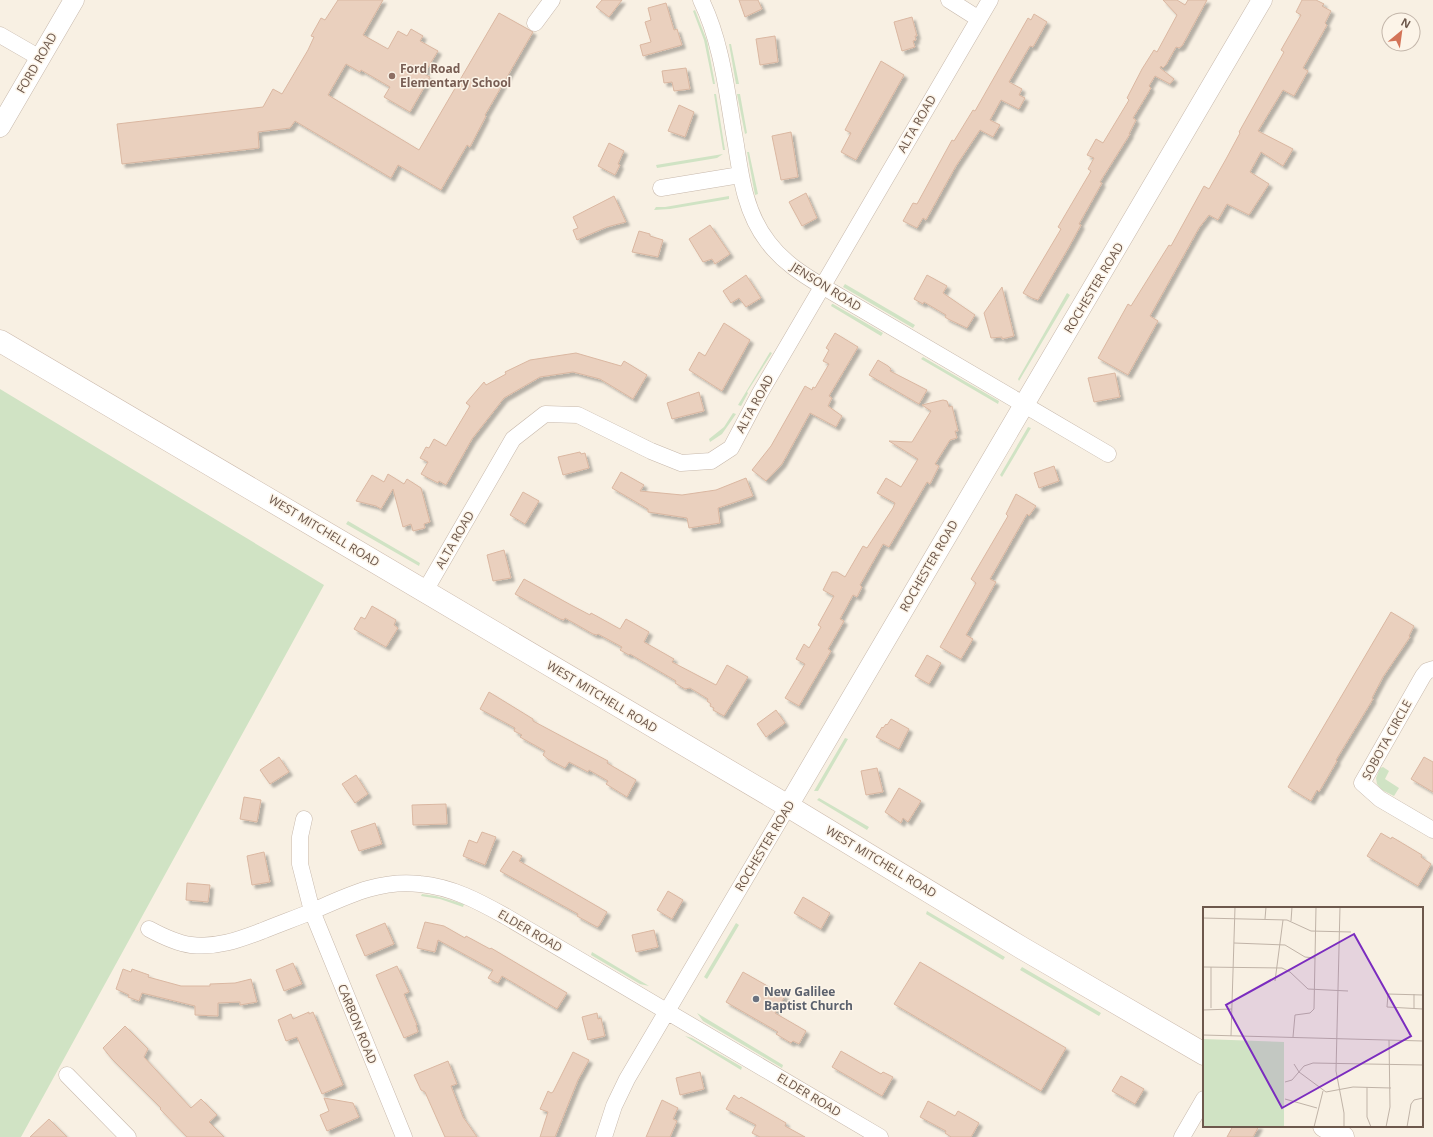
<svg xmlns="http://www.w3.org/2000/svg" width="1433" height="1137" font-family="'Open Sans',sans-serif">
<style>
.green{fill:#d0e3c4}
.building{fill:#ead0be;stroke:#dab7a1;filter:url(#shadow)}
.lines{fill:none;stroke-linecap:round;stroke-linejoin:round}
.minor-casing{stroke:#c7b8ab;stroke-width:17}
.tertiary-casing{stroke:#c7b8ab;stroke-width:21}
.secondary-casing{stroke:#ccbaac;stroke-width:23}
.minor{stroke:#fff;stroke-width:16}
.tertiary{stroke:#fff;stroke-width:20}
.secondary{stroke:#fff;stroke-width:22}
.education-dot{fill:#8d6e63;stroke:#fcf4e8;stroke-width:1.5}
.worship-dot{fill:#6b7280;stroke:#fcf4e8;stroke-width:1.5}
.labels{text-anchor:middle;stroke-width:3;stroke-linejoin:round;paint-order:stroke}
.street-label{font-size:12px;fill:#6d584c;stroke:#fcf4e8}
.education-label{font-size:12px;font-weight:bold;fill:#785e54;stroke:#fcf4e8;text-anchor:start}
.worship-label{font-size:12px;font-weight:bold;fill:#5b616d;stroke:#fcf4e8;text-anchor:start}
.inset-road{fill:none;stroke:#c0b3a7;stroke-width:1}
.view{fill:#7b2cbf;fill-opacity:0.15;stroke:#7b2cbf;stroke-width:2}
.inset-edge{fill:none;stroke:#6d584c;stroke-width:2}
</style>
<defs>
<filter id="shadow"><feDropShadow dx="3.5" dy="3.5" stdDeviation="1" flood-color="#0004"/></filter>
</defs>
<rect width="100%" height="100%" fill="#f8f0e3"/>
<path class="green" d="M695 10 707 41 715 84H713L704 40 693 11Z
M729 44H731L739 84H736Z
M714 94H716L725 150H723Z
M737 94H740L747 133 745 134Z
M747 152H749L758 194 755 195Z
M723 154 717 158 657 168 656 165Z
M729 196V199L670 209 654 210 656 207H665Z
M845 284 915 325 913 328 843 287Z
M1067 293 1070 295 1019 381 1018 379Z
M832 304H833L883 333 881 336 831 306Z
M770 352 772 353 747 392 748 393 741 406 738 405Z
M923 357 999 401 998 404 921 359Z
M0 389 324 585 21 1137H0Z
M733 413 736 414 722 434 710 442 709 439 724 427Z
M1028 427 1031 428 1002 477 1000 475Z
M348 521 420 563 419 566 346 524Z
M845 738 848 739 818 791H814Z
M1383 767 1389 771 1385 779 1399 788 1394 796 1382 790 1377 784 1376 778 1380 768Z
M819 798 869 827 867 830 819 801 817 800Z
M422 894 436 896 464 904 463 907 440 899 421 896Z
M927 911 1005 957 1003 960 926 914Z
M736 923 739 925 707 979 704 977Z
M592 952 649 986 640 984 591 955Z
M1022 967 1101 1013 1099 1016 1020 970Z
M697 1013 783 1065 782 1068 703 1021Z
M685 1036 692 1038 742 1067 741 1070Z"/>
<path class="building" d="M338 0H383L363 35 388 49 398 31 407 36 411 29 423 36 420 41 438 51 424 74 430 77 410 112 384 97 390 87 361 70 360 72 346 64 328 95 419 150 499 13 533 32 485 115 486 116 470 147 467 145 441 190 398 165 391 178 295 121 290 128 258 132 259 148 122 164 117 124 263 107 273 89 282 94 308 50 314 37 311 36 321 18 325 20Z
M602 0H622L609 17 596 7Z
M739 0H758L762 9 745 17Z
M1163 0H1177L1185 5 1188 0H1207L1182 46 1179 48 1176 47 1166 65 1163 68 1161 66 1160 68 1174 79 1170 84 1155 76 1149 86 1151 88 1133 118 1136 120 1129 134H1130L1100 182 1102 183 1079 224 1081 225 1069 247 1038 300 1032 298 1023 293 1061 229 1058 227 1091 171 1088 169 1094 158 1087 155 1096 139 1103 143 1129 100 1127 98 1142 69 1154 50 1157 52 1177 15Z
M1302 0H1316L1324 4 1322 6 1331 11 1325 23 1327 25 1303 68 1308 71 1294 96 1283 90 1258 131 1293 149 1283 166 1261 152 1250 172 1269 184 1249 215 1227 204 1218 220 1209 215 1199 228 1150 316 1158 321 1128 375 1098 358 1128 304 1131 306 1169 245 1171 246 1204 186 1209 189 1226 159 1240 133 1239 132 1284 52 1281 50 1301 15 1296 12Z
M666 3 674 30 677 29 682 45 643 56 640 45 651 42 645 22 651 20 648 8Z
M1034 14 1047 22 1033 47 1030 46 1009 82 1022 89 1019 95 1025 98 1019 109 1001 100 990 120 1000 125 993 137 980 130 956 166 926 220 923 218 917 228 903 221 913 203 917 204 952 140 954 141 973 110 975 111 1028 18 1031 20Z
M912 17 917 36H915L916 40 913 41 915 47 902 51 894 22Z
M775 36 778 62 760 65 756 39Z
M881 61 904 75 856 160 841 152 851 133 845 130Z
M686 68 690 89 674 91 672 82 664 83 662 71Z
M679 105 694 112 685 137 668 131Z
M791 132 798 177 781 180 772 136Z
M609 143 624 151 618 164 620 165 615 175 598 166Z
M806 193 817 218 802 226 789 202Z
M614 196 626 222 607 227 577 240 573 230 578 228 573 217Z
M710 225 730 254 715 264 712 259 703 262 689 239Z
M639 231 650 234V236L663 240 658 257 632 252Z
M746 275 761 298 746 307 739 298 731 303 723 291Z
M927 275 947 286 943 293 975 315 967 328 948 319 945 317 946 315 924 302 923 304 914 299Z
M1002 287 1014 336 1002 339V337L991 338 984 313Z
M724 323 750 340 722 391 689 370 699 352 705 356Z
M835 333 858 347 829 396 832 398 828 406 842 416 836 427 810 413 782 464 766 481 752 470 771 446 805 386 812 390 813 387 815 388 829 364 823 361 829 350 826 348Z
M576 353 621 366 624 361 647 375 633 399 600 379 573 372 540 377 504 398 472 439 446 485 439 481 438 483 436 482 421 474 428 462 420 458 426 447 429 448 434 439 446 446 470 406 466 403 484 382 486 385 506 374 505 372 530 360Z
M878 360 888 366 891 369 890 371 927 390 919 404 869 375Z
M1115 373 1120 397 1094 402 1088 378Z
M699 392 704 411 672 419 667 403Z
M943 400 947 401 949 407 952 406 958 431H955L957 438 950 440 935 464 939 466 930 484 927 482 889 547 883 544 860 585 862 587 857 597 853 595 840 619 844 621 828 649 831 651 799 706 785 698 805 664 796 659 804 644 809 648 821 627 818 625 834 596 823 590 832 572H837L845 577 863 546 867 548 893 508 895 503 877 493 886 478 901 487 918 459 889 441 912 442 931 411 922 405Z
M580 452 581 454 585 453 589 468 563 475 558 457Z
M1054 466 1059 481 1039 488 1034 473Z
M621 472 644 485 640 491 682 495 716 490 746 478 753 496 718 508 720 523 689 528 687 518 648 512V509L612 488Z
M388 474 404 484 407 479 421 488 430 522 424 524 425 528 413 531 411 524 403 527 393 489 381 509 376 506 356 501 372 475 384 482Z
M523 492 539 501 525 524 510 515Z
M1016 494 1036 506 1029 516 1027 514 990 579 996 582 966 635 973 639 961 659 940 647 976 583 971 579 1008 516 1006 514Z
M504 550 511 578 493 581 487 555Z
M524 579 571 605 590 615 591 613 620 629 626 619 649 632 644 642 674 659 672 662 716 685 727 665 748 677 724 716 713 710 714 708 710 706 711 704 707 701 708 699 690 688 685 689 675 683 676 681 630 654 629 655 620 650 622 647 598 634 597 635 593 634 565 618 564 620 560 619 515 594Z
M372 606 396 620 394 625 398 628 386 647 354 629 361 617 365 619Z
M1391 612 1414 626 1409 636 1410 637 1383 677 1372 698 1373 699 1336 760 1337 761 1319 792 1317 790 1311 801 1288 787Z
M927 655 941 663 929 684 915 676Z
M489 692 533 719V721L608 761 607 763 636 780 627 797 606 784 608 781 589 770 588 772 569 762 565 768 548 759 543 755 545 751 520 737 522 735 514 731 515 728 480 709Z
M776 710 785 723 766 737 757 724Z
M891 719 909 729 899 749 876 737 882 727 883 728 886 724 887 725Z
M279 757 289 772 270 784 260 770Z
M1424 757 1433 762V792L1411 779Z
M877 768 883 792 866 795 861 771Z
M356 775 368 794 355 803 342 784Z
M899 788 921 801 908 822 903 818 901 823 885 812Z
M244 797 261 800 257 822 240 819Z
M446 804 447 824 413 825 412 805Z
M375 823 382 844 359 851 351 831Z
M482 832 496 837 485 865 463 856 469 840 477 843Z
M1381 833 1391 839 1392 837 1422 855 1421 857 1431 864 1418 886 1367 856Z
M513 851 522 856 519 861 607 912 599 926 597 927 577 916 578 914 500 871Z
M264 852 270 882 252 885 247 856Z
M187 883 210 885 208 902 186 900Z
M668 891 683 900 672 919 657 910Z
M803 897 830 913 821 929 794 913Z
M425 922 444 926 465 938 466 936 490 949 491 948 567 993 557 1009 502 976 498 983 488 978 493 970 438 940 435 952 417 948Z
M385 923 394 944 365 956 356 935Z
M654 930 658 947 636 952 632 935Z
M920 962 1066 1048 1041 1091 894 1004Z
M293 963 302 984 284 991 276 970Z
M397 966 409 992 404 994 417 1025H416L418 1032 404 1038 376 975Z
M123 969 131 972 132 969 149 975 148 977 181 986H210V984L235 983 251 979 257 1002 240 1005V1002L218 1003V1016L195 1015V1006L142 993 139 1001 128 997 129 995 116 989Z
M743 972 785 996 775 1013 806 1031 799 1044 793 1041 791 1043 776 1034 778 1032 726 1002Z
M309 1012V1014L313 1012 343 1085 322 1094 297 1037 286 1041 278 1020 291 1014 293 1019Z
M597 1013 598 1019 601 1018 605 1036 588 1040 582 1017Z
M125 1026 148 1049 144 1057 191 1108 201 1099 217 1115 209 1122 224 1137H187L160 1109 161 1108 112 1059 103 1048Z
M841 1051 881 1074 883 1072 893 1077 882 1096 832 1067Z
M573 1052 589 1060 578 1080 555 1137H540L548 1112 540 1109 548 1091 551 1093 553 1092Z
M448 1061 457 1084 451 1086 463 1117 477 1137H445L425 1092 421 1090 414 1075Z
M700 1072 704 1089 680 1095 676 1078Z
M1121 1076 1144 1089 1135 1104 1112 1091Z
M734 1095 739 1099 741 1097 786 1123 785 1126 805 1137H760L752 1133 756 1125 726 1109Z
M324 1098 353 1103 359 1117 327 1131 320 1115 329 1111Z
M662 1100 678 1108 673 1119 677 1121 670 1137H646Z
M928 1101 955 1116 958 1111 979 1123 971 1137H951L945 1133 946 1131 920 1117Z
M49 1119 67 1137H30Z
M1233 1126H1259L1253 1137H1227Z"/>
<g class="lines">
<g class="minor-casing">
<path id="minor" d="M701 0C723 45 727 96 736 145 741 179 746 214 768 242 783 262 802 274 822 286L1108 454
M949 0 979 19
M535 23 552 0
M0 35 40 58
M661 188 740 175
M425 591 513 439 545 414 578 415 651 451 681 463 711 461 731 448 760 393 990 0
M1433 669 1427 671 1423 676 1362 783 1380 799 1433 830
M304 819 300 837V864L312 911 404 1137
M149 929C162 936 176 943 191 945 217 948 238 940 262 931 279 924 296 918 313 911 347 896 381 879 420 884 452 887 478 901 505 916L880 1137
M67 1075 128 1137
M604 1137 614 1106 627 1079 788 806
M1182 1137 1204 1099"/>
</g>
<g class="tertiary-casing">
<path id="tertiary" d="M0 127 74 0
M788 806 1262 0"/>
</g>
<g class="secondary-casing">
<path id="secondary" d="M0 341 333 537 788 806 1022 948 1204 1054
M1324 1126 1343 1137"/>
</g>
<use href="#minor" class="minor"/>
<use href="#tertiary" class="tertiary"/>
<use href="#secondary" class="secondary"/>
</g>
<circle class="education-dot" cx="392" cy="76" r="4"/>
<circle class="worship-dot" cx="756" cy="999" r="4"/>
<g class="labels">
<g class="street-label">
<text transform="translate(37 63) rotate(-60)" y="4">FORD ROAD</text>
<text transform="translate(917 124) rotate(-60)" y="4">ALTA ROAD</text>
<text transform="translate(826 287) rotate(32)" y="4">JENSON ROAD</text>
<text transform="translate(1094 288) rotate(-59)" y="4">ROCHESTER ROAD</text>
<text transform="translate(755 404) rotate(-61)" y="4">ALTA ROAD</text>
<text transform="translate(324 531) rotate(31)" y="4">WEST MITCHELL ROAD</text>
<text transform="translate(455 540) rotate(-60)" y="4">ALTA ROAD</text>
<text transform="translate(929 566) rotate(-60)" y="4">ROCHESTER ROAD</text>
<text transform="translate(602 697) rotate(31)" y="4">WEST MITCHELL ROAD</text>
<text transform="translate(1387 740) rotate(-61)" y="4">SOBOTA CIRCLE</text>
<text transform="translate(765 846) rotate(-59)" y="4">ROCHESTER ROAD</text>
<text transform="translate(881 862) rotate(31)" y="4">WEST MITCHELL ROAD</text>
<text transform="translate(530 931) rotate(30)" y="4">ELDER ROAD</text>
<text transform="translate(357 1024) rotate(68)" y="4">CARBON ROAD</text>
<text transform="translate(809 1095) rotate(31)" y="4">ELDER ROAD</text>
</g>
<g class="education-label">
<text x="400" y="73">Ford Road<tspan x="400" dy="14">Elementary School</tspan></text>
</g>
<g class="worship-label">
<text x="764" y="996">New Galilee<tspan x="764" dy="14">Baptist Church</tspan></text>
</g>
</g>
<g transform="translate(1203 907)">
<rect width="220" height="220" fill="#f8f0e3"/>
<path d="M0 132 81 135V220H0Z" fill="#d0e3c4"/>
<path class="inset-road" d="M137 0 133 164 141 206V220M0 11 84 13 108 24 148 25M62 12 63 0M88 14 89 0M31 36 82 38 102 50 112 51M0 60 79 61 87 65 105 82 145 84M72 74 80 13M220 88 185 87 184 100 220 102M8 101V60M211 102V87M0 103 29 102M0 128 220 134M28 129 32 0M90 130 92 108 107 106 111 102 113 0M91 157 96 165 123 185 150 180 188 181M82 175 89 173 101 159 110 156 220 158M164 180V210L168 220M82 192 114 201M111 220 120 184M183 220 187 200 186 133M204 220 208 197 211 193 220 191"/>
<path class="view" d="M151 27 208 129 79 201 23 98Z"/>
<rect width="220" height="220" class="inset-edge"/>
</g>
<g transform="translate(1401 32) rotate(29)"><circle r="19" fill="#fcf4e8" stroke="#c3b6aa"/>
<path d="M0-3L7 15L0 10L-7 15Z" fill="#d37357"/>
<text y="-6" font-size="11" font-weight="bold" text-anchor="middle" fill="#6d584c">N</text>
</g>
</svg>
